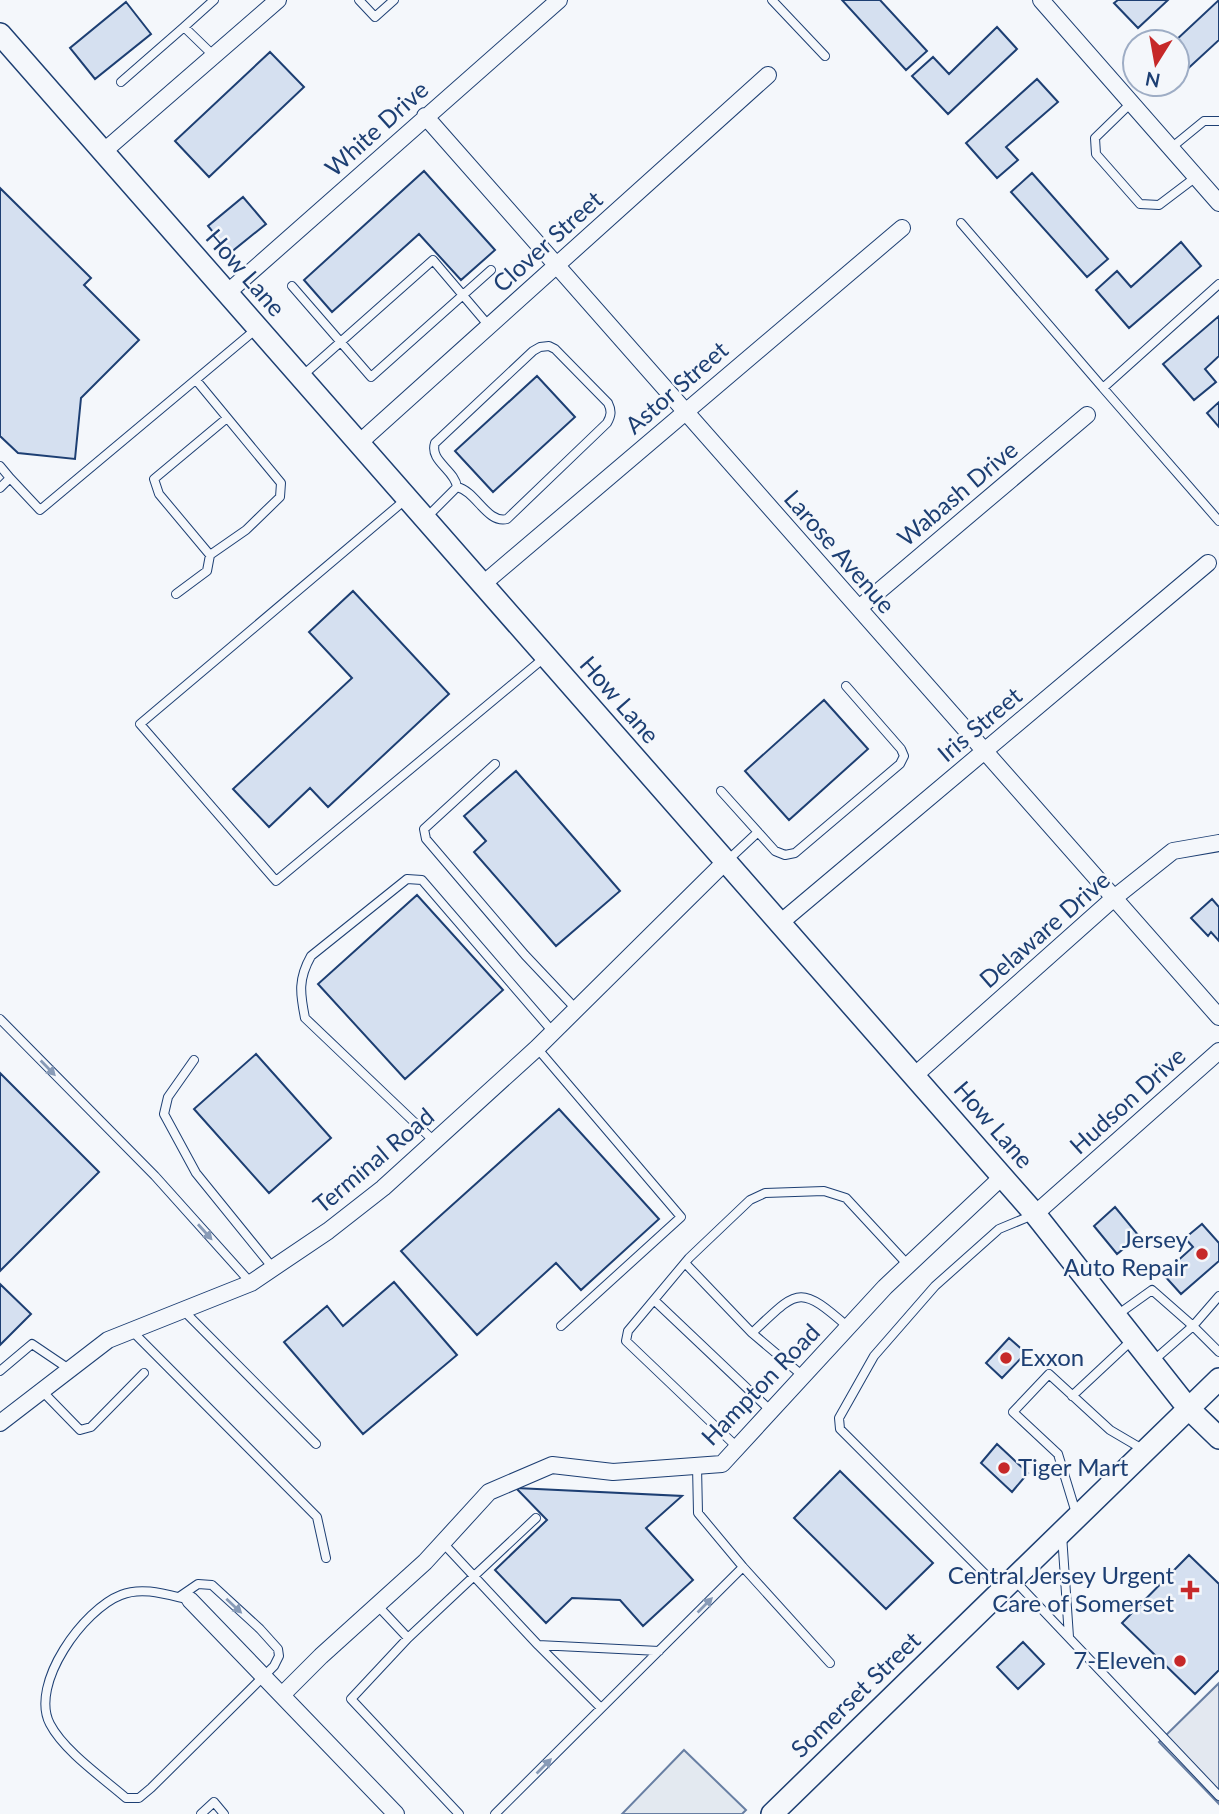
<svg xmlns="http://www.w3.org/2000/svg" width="1219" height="1814" font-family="Lato,sans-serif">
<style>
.green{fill:#e3e9f0;stroke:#687fa3;stroke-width:2}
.parking{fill:#e3e8f0;stroke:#687fa3;stroke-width:2}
.building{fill:#d5e0f0;stroke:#1d3f73;stroke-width:2}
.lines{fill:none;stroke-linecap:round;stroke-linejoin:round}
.lane-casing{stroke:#1d3f73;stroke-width:10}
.street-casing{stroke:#1d3f73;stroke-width:18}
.secondary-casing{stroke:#1d3f73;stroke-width:24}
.lane{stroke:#f4f7fb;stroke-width:8}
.street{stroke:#f4f7fb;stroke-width:16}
.secondary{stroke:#f4f7fb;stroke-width:21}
.oneway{fill:#889bb7}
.poi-dot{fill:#c62828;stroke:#f4f7fb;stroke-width:2.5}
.labels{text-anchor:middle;stroke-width:5;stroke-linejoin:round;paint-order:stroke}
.street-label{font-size:24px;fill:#1d3f73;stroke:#f4f7fb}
.poi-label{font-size:24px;fill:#1d3f73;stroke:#f4f7fb;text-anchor:end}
</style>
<rect width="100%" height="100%" fill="#f4f7fb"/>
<path class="green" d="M684 1750 746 1810 742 1814H622Z"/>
<path class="parking" d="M1219 1683V1804L1159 1742Z"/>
<path class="building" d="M842 0H880L927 51 906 70Z
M1118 0H1168L1138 28 1114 3Z
M1219 0V40L1182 74 1177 68V42H1174Z
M126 2 151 34 95 79 70 48Z
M997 27 1017 49 948 114 912 76 933 57 949 74Z
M270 52 304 87 209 177 175 141Z
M1037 79 1058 102 1006 147 1018 160 997 178 966 143Z
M424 171 495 250 461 280 419 234 332 312 304 280Z
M1032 173 1108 259 1087 277 1011 192Z
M0 188 91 278 84 285 139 340 81 398 75 459 18 453 0 436Z
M243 197 266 224 230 253 208 226Z
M1181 242 1201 266 1129 328 1096 290 1117 271 1131 287Z
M1219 316V356L1205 369 1216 382 1194 400 1163 364Z
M537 376 575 417 493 492 455 451Z
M1219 402V427L1207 413Z
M353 591 449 694 328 807 310 788 269 827 233 789 352 678 309 632Z
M824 700 868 749 789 820 745 771Z
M516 771 620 891 556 946 474 852 486 841 464 816Z
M417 895 503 990 405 1079 318 984Z
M1212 899 1219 907V941L1211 932 1208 936 1191 918Z
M256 1054 331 1138 269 1193 194 1109Z
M0 1073 99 1172 0 1271Z
M559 1109 659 1219 581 1290 556 1263 477 1335 401 1251Z
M1115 1207 1139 1236 1117 1254 1094 1226Z
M1202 1224 1219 1243V1261L1181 1294 1163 1274 1193 1247 1185 1238Z
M394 1282 457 1355 363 1434 284 1342 327 1306 343 1326Z
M0 1284 31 1314 0 1345Z
M1009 1338 1026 1353 1002 1378 986 1363Z
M997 1444 1028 1473 1012 1492 981 1463Z
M840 1471 933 1563 886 1609 794 1518Z
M516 1488 682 1496 646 1528 693 1580 643 1626 620 1600 572 1598 546 1623 495 1570 547 1520Z
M1189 1555 1219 1584V1670L1195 1694 1122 1623Z
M1023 1642 1044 1664 1018 1689 997 1667Z"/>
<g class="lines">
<g class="lane-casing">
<path id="lane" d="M359 0 375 17 394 0
M772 0 825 56
M184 27 214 0
M121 82 184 27 214 56
M1131 103 1095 138 1096 154 1140 204 1159 205 1196 177
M1171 148 1204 121H1219
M961 223 1103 388 1219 284
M292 286 371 377 491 270
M549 346 555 349 608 403C612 411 611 416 607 423L507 519C487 524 476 491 457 487 455 470 429 461 435 443L533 351 540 347Z
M301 377 433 260 489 326
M196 380 281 483 280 497 246 530 210 555 159 494 154 479 227 418
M1103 388 1219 521
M0 466 10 478
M0 488 10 478 40 510 255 330
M405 500 140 724 276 881 544 658
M427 517 457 487
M176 594 207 571 210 555
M495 764 424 829 426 839 525 955 576 1009
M721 791 775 851 785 855 795 853 900 764 904 756 901 749 846 686
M727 861 758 832
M0 1019 155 1176 251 1283
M537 1048 681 1217 561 1326
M194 1060 168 1097 164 1114 196 1173 273 1268
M434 1141 305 1018C300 993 298 979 311 956L407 879 422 880 553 1032
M685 1263 752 1333
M1219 1296 1193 1326 1219 1352
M654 1300 771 1411
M184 1311 316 1444
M1117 1315 1152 1290 1193 1326 1153 1361
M132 1331 317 1517 326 1558
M0 1371 32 1344 69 1369
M803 1376 752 1333C798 1290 798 1283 848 1327
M42 1391 80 1430 91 1427 144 1373
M1072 1396 1132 1340
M737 1447 626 1341 628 1331 689 1258 750 1200 765 1193 824 1191 846 1198 908 1265
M697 1466 698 1513 743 1567 830 1663
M1076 1513 1058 1454 1013 1412 1049 1374 1110 1430 1144 1450
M1062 1535 1069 1637
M443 1543 538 1645 659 1651
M1015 1581 1219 1796
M1001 1590 840 1429 839 1418 874 1356 935 1286 999 1229 1033 1215
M179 1597 198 1584 212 1585 260 1629 278 1649 279 1656 274 1666 151 1788 139 1798H126C103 1778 64 1751 50 1724 29 1684 84 1609 121 1595 143 1586 168 1595 190 1600
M377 1605 408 1638 351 1699 459 1814
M408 1638 536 1518
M538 1645 601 1708
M201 1814 214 1802 224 1814
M495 1814 743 1567"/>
</g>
<g class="street-casing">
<path id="street" d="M1041 0 1219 203
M425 116 1219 1017
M103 152 278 0
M227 293 559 0
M359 443 768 75
M483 584 902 228
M859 608 1087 415
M780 923 1208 563
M914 1076 1114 898 1173 851 1219 843
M1035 1214 1219 1051
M0 1423 108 1340 251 1283 328 1231 383 1188 537 1048 726 861
M190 1600 396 1814
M282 1695 321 1656 425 1562 489 1492 552 1465 613 1472 722 1464 885 1287 1003 1176"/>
</g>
<g class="secondary-casing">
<path id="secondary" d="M0 34 1035 1214 1188 1408 1219 1438
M772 1814 1219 1379"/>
</g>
<use href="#lane" class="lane"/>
<use href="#street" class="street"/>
<use href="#secondary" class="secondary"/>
</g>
<defs><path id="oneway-solid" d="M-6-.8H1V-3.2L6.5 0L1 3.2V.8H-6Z" transform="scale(1.75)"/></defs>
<g class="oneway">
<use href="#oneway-solid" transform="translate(48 1068) rotate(46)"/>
<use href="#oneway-solid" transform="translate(205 1232) rotate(48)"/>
<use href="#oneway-solid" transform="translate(705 1605) rotate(-45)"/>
<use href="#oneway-solid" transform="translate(234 1606) rotate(43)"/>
<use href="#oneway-solid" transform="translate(544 1766) rotate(-45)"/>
</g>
<g class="poi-dot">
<circle cx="1202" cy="1254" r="7"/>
<circle cx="1006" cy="1358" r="7"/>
<circle cx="1004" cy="1468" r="7"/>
<path d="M1186.5 1579.5h7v7h7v7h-7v7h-7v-7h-7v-7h7z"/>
<circle cx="1180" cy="1661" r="7"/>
</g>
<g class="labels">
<g class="street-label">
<text transform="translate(377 129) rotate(-42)" y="8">White Drive</text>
<text transform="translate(548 242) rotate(-42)" y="8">Clover Street</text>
<text transform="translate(245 273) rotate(49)" y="8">How Lane</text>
<text transform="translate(677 388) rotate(-41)" y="8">Astor Street</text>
<text transform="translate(958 494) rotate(-40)" y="8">Wabash Drive</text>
<text transform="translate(839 552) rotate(49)" y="8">Larose Avenue</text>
<text transform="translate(619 700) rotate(49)" y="8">How Lane</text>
<text transform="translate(980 725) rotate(-40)" y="8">Iris Street</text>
<text transform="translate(1045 930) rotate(-41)" y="8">Delaware Drive</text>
<text transform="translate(1128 1101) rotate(-42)" y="8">Hudson Drive</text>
<text transform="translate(993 1125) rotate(49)" y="8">How Lane</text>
<text transform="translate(374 1161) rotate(-40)" y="8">Terminal Road</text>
<text transform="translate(761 1385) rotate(-46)" y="8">Hampton Road</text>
<text transform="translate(856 1695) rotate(-44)" y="8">Somerset Street</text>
</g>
<g class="poi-label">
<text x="1188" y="1248">Jersey<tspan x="1188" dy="28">Auto Repair</tspan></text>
<text x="1020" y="1366" text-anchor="start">Exxon</text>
<text x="1018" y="1476" text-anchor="start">Tiger Mart</text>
<text x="1174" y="1584">Central Jersey Urgent<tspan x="1174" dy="28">Care of Somerset</tspan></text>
<text x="1166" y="1669">7-Eleven</text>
</g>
</g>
<g transform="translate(1156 63) rotate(191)"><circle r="33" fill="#f4f7fb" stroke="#9eadc5" stroke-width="2"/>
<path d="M0-5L12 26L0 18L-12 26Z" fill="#c62828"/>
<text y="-10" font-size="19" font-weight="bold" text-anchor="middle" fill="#1d3f73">N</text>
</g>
</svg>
